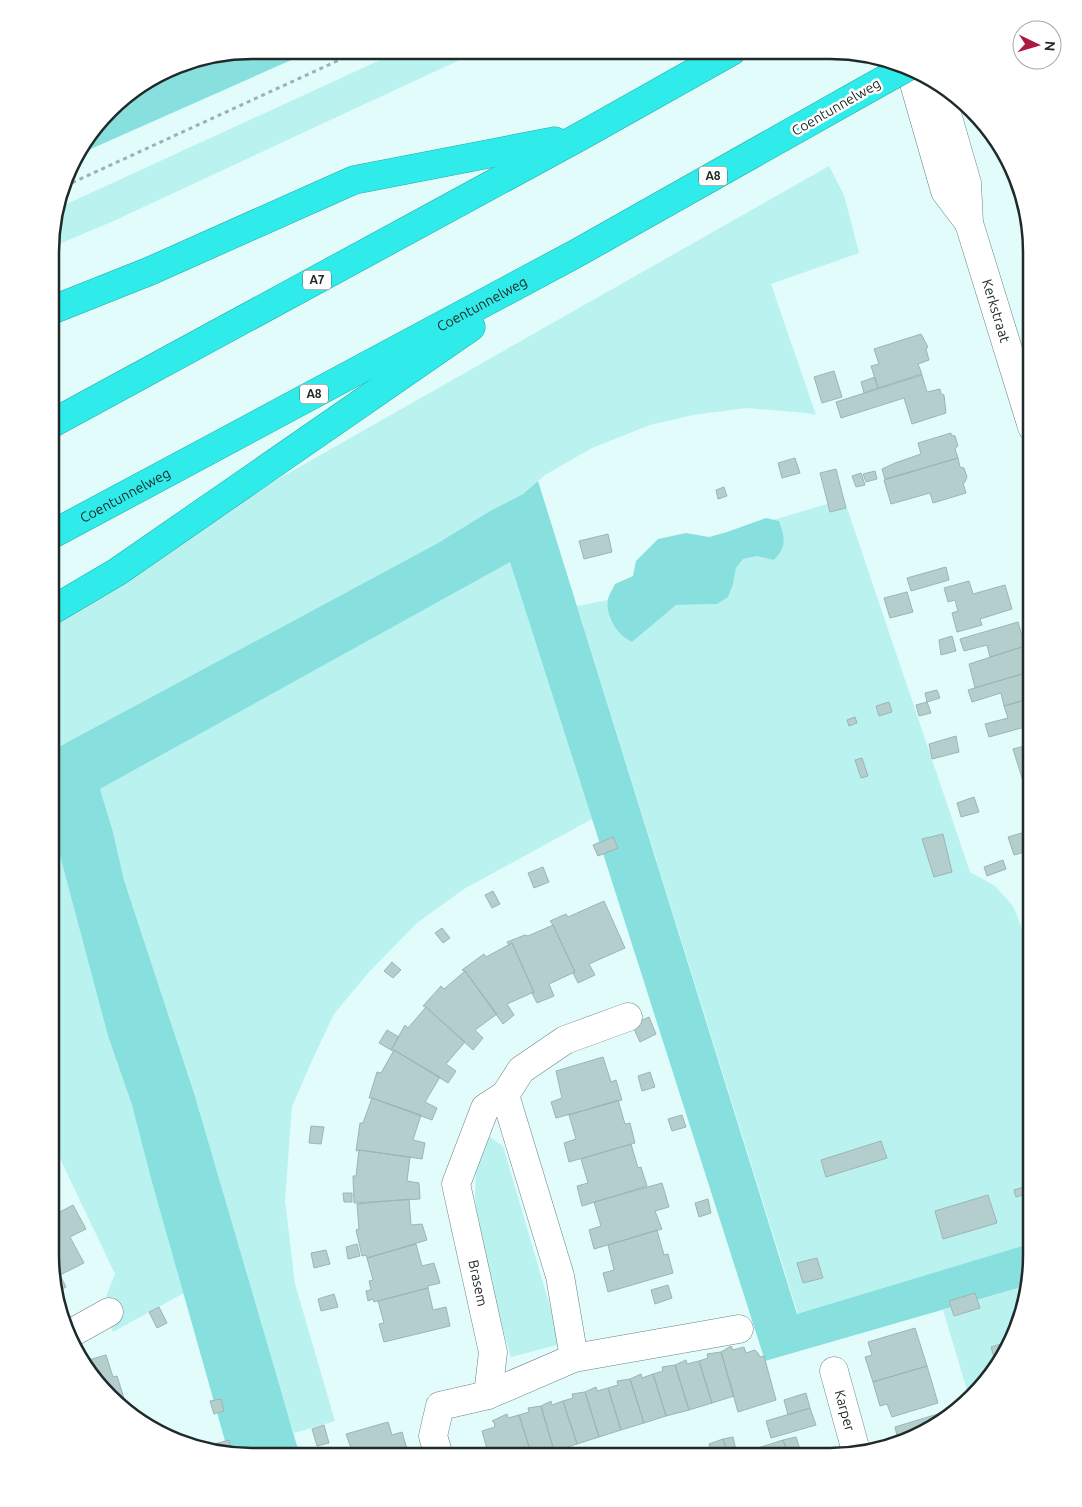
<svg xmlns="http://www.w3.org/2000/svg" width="1082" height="1507" font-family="Ubuntu,sans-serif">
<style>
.green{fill:#baf2f0}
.water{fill:#87e0de}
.building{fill:#b4cecd;stroke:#9cb5b4}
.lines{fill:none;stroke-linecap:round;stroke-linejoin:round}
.minor-casing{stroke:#6b8382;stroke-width:29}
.tertiary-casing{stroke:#6b8382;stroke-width:29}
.motorway-casing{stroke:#2aa8a7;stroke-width:29}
.path{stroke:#9cb1b1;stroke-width:3;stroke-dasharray:4 4;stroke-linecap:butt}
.minor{stroke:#fff;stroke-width:28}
.tertiary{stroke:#fff;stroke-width:28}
.motorway{stroke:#2fecea;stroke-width:28}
.motorway-bridge-casing{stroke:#2aa8a7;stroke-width:29;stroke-linecap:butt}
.motorway-bridge{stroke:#2fecea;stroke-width:28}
.labels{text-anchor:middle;stroke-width:5;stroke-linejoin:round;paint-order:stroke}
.shield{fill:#fff;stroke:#636a6a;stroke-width:1}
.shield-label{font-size:12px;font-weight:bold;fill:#202a2a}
.street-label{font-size:14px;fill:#202a2a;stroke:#fff}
.rim{fill:none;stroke:#202a2a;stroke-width:2.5}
</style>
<rect width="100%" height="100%" fill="#e1fcfb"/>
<path class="green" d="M402 50 479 51 109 223 52 247V225L58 208Z
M829 166 844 195 859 253 771 284 816 415 806 413 746 408 693 415 650 425 592 448 545 475 523 494 490 511 438 543 51 751V608Z
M844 499 970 872 995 886 1013 906 1027 941 1032 983V1243L798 1314 577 606 608 600 610 619 632 642 676 605 717 604 733 584 736 568 743 559 757 556 779 521 773 520Z
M510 561 592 819 464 889 417 923 369 972 334 1014 309 1067 292 1107 285 1200 295 1284 335 1421 294 1433 275 1373 194 1093 124 880 113 832 100 789Z
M52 820 108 1036 132 1105 184 1293 113 1332 102 1306 115 1274 54 1146 50 1148Z
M488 1136 503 1146 561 1344 511 1357 483 1260 475 1198 476 1165Z
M1028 1285 1021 1320 998 1368 970 1400 943 1310Z"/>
<path class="water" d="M252 50H314L75 156 77 151 119 100 187 61Z
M538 481 797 1314 1032 1243V1269L1028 1285 765 1361 510 562 100 789 113 832 124 880 194 1093 300 1456 229 1455 152 1182 132 1105 108 1036 51 821V751L438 543 490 511 523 494Z
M766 518 779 521C785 538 787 546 774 560L757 556 743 559 736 568 733 584 728 597 717 604 676 605 632 642C617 635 605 616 608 599 609 594 613 589 615 584L633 576 636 561 658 539 686 533 709 537 727 532Z"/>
<path class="building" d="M921 334 928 347 926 349 929 360 918 364 922 374 878 388 871 366 879 364 874 349Z
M834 371 842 397 822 403 814 377Z
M922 375 927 392 940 389 941 394 944 395 946 413 912 424 904 398 841 418 836 402Z
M875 377 878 388 864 393 861 382Z
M951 433V435L955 436 958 446 955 449 958 458 885 479 882 469 895 463 921 454 918 443Z
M795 458 800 473 782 478 778 463Z
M958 458 960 467 964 468 967 477 965 482 963 483 966 493 933 503 930 493 891 504 884 480Z
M836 469 846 508 830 512 820 473Z
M875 471 877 479 866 482 863 474Z
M861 473 865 485 856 487 852 476Z
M724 487 727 496 718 499 716 490Z
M608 534 612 552 584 559 579 541Z
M946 567 949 580 911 591 907 578Z
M969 581 973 594 1005 585 1012 609 980 619 982 625 957 632 952 613 958 611 955 600 948 602 944 588Z
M907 592 913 612 890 618 884 598Z
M1018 622 1025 646 990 657 987 645 964 651 960 639Z
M952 636 956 651 941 655 939 640Z
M1022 647 1029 672 975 688 969 664Z
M1029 672 1032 683V698L1004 706 1001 693 972 702 968 690Z
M937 690 940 698 927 702 925 693Z
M1032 698V725L989 737 985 724 1008 718 1004 706Z
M889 702 892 712 879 716 876 706Z
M927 702 931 713 919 716 916 705Z
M855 717 857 723 849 726 847 720Z
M956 736 959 752 932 759 929 744Z
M1032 744V796L1028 797 1013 749Z
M862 758 868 776 861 778 855 760Z
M974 797 979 812 961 817 957 803Z
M1032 830V850L1014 855 1008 837Z
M943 834 952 872 934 877 922 839Z
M613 837 618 848 598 856 593 845Z
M1003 860 1006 869 987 876 984 867Z
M543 867 549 882 534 888 528 873Z
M493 891 500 904 492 908 485 895Z
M604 901 625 948 589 964 595 975 578 983 573 973 575 972 553 925 550 921 566 914 568 917Z
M553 925 575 972 549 984 554 996 537 1003 532 993 534 992 512 943 509 945 507 942 525 935 528 936Z
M442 928 450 938 443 943 435 933Z
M512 943 534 992 507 1004 514 1015 503 1024 465 971 462 970 484 954 486 957Z
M392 962 401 970 393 978 384 971Z
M465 971 497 1014 475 1030 483 1038 473 1050 426 1007 423 1006 441 986 444 989Z
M426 1007 465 1042 446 1064 456 1071 448 1083 394 1050V1051L391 1050 405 1025 408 1028Z
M649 1017 656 1034 640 1042 632 1025Z
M387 1030 399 1037 391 1050 379 1043Z
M394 1050 440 1077 425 1102 437 1108 432 1120 372 1098H369L377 1072 381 1073Z
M603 1057 611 1082 616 1080 622 1100 556 1118 551 1102 562 1098 556 1071Z
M650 1072 655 1087 642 1091 638 1076Z
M372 1098 421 1115 413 1140 425 1143 422 1159 359 1150 356 1151 360 1123H363Z
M618 1100 625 1124 630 1123 635 1143 569 1162 564 1143 576 1139 569 1115Z
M682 1115 686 1127 672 1131 668 1119Z
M311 1126 324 1127 321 1144 309 1143Z
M881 1141 887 1158 826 1177 821 1160Z
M631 1144 638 1168 641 1167 647 1186 582 1206 577 1186 588 1183 581 1159Z
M359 1150 410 1157 407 1181 419 1183 420 1199 354 1203 353 1176H356Z
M662 1183 669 1207 655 1211 662 1229 594 1249 589 1230 601 1226 594 1202Z
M1024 1187 1026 1194 1016 1197 1014 1190Z
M343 1193H352V1202H344Z
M1032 1194V1219L1031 1220 1024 1196Z
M988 1195 997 1223 943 1239 935 1211Z
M409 1199 411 1225 422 1224 427 1240 367 1258 366 1255 362 1256 356 1230 359 1229 357 1204Z
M708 1199 711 1213 699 1217 695 1203Z
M73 1205 86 1229 70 1237 84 1263 60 1275 66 1287 58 1291 50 1256V1222L58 1218 56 1214Z
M657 1230 664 1255 668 1254 673 1273 608 1292 603 1273 614 1270 608 1245Z
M357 1244 360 1256 348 1259 346 1247Z
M416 1244 422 1266 434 1263 440 1283 428 1286V1288L374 1302 373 1299 368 1301 366 1291 371 1290 369 1281 373 1280 367 1258Z
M326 1250 330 1264 314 1268 311 1253Z
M817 1258 823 1278 803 1283 797 1263Z
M668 1285 672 1298 655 1304 651 1290Z
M428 1288 433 1310 446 1307 450 1326 384 1342 379 1324 384 1323 378 1301Z
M975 1293 980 1308 954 1316 949 1301Z
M334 1294 338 1307 321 1311 318 1299Z
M159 1307 167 1323 157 1328 149 1312Z
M915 1328 927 1366 873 1382 865 1357 872 1355 868 1342Z
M1008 1342 1009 1345 1002 1358 995 1360 991 1347Z
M731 1346 733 1350 744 1347 746 1353 755 1350 758 1353 760 1357 764 1356 776 1400 738 1412 721 1352Z
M721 1352 734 1396 712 1403 699 1361 708 1358 707 1354Z
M106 1355 113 1377 117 1376 124 1398 116 1399 85 1361Z
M686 1360 687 1364 699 1361 712 1403 689 1410 675 1365Z
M675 1365 689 1410 666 1416 653 1374 663 1371 662 1367Z
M927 1366 938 1403 892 1417 887 1404 880 1406 873 1382Z
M641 1374 642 1378 653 1374 666 1416 644 1423 630 1379Z
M630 1379 644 1423 621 1430 608 1388 618 1385 617 1381Z
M596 1387 597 1391 608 1388 621 1430 599 1437 585 1392Z
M585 1392 599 1437 577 1444 563 1401 573 1398 572 1394Z
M806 1393 810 1408 788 1415 784 1400Z
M221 1399 224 1411 214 1414 210 1401Z
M551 1401 552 1405 563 1401 577 1444 554 1451 541 1406Z
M541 1406 554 1451 532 1456 519 1415 529 1412 528 1408Z
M810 1408 816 1425 771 1438 766 1421Z
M941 1413 943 1421 919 1436 891 1443 898 1440 895 1427Z
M507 1414 508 1418 519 1415 532 1456H489L482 1431 495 1427 494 1422 492 1421Z
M388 1422 392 1435 402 1432 409 1456H339L338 1452 351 1448 346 1434Z
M324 1425 329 1443 317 1446 312 1429Z
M733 1437 736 1450 727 1452 723 1439Z
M796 1437 800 1449 788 1453 783 1440Z
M723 1439 727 1452 712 1457 709 1444Z
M229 1440 232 1454 226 1455 213 1452 211 1445Z
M783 1440 788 1453 776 1457H764L761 1447Z
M761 1447 764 1457H750L748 1451Z
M689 1450 690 1457H678L677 1453Z"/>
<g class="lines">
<g class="minor-casing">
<g id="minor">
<path d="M505 1095 560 1276 574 1358"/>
<path d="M68 1335 109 1312"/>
<path id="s1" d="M834 1371 856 1451"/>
<path d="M488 1395 493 1352 456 1184 485 1108 505 1095 521 1070 565 1040 628 1017"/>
<path d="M439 1456 433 1436 440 1406 488 1395 574 1358 739 1329"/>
</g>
</g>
<g class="tertiary-casing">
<g id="tertiary">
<path d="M909 66 945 191 969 223"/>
<path id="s2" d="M938 83 967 183 969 223 1032 427"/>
</g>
</g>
<g class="motorway-casing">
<g id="motorway">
<path d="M52 310 150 271 354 180 555 141"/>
<path d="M51 424 581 136 732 51"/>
<path id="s3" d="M51 535 577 253 850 99"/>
<path d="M51 611 117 572 471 327"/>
</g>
</g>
<path class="path" d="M65 186 361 50"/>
<use href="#minor" class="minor"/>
<use href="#tertiary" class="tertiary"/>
<use href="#motorway" class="motorway"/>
<g class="motorway-bridge-casing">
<path id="motorway-bridge" d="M850 99 909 66"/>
</g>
<use href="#motorway-bridge" class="motorway-bridge"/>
</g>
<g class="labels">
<g class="shield">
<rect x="699" y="166.5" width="28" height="19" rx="4"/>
<rect x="303" y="270.5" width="28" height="19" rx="4"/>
<rect x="300" y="384.5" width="28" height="19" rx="4"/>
</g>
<g class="shield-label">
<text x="713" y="180">A8</text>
<text x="317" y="284">A7</text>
<text x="314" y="398">A8</text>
</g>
<g class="street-label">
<text transform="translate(836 107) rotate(-30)" y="5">Coentunnelweg</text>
<text dy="5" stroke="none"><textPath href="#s3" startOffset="489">Coentunnelweg</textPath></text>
<text dy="5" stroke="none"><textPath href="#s2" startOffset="236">Kerkstraat</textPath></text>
<text dy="5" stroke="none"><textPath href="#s3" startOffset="84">Coentunnelweg</textPath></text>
<text transform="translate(478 1283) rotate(78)" y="5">Brasem</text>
<text dy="5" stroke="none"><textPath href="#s1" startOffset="41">Karper</textPath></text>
</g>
</g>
<path d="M0 0H1082V1507H0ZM252 59H830A193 193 0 0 1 1023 252V1255A193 193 0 0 1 830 1448H252A193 193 0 0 1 59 1255V252A193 193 0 0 1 252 59Z" fill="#fff" fill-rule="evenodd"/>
<path class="rim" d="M252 59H830A193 193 0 0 1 1023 252V1255A193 193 0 0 1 830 1448H252A193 193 0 0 1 59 1255V252A193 193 0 0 1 252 59Z"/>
<g transform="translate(1037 45) rotate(95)"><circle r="24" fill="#ffffff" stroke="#a6aaaa"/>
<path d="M0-4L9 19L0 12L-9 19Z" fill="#ad1940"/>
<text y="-8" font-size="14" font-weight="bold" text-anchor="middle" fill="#202a2a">N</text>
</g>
</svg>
